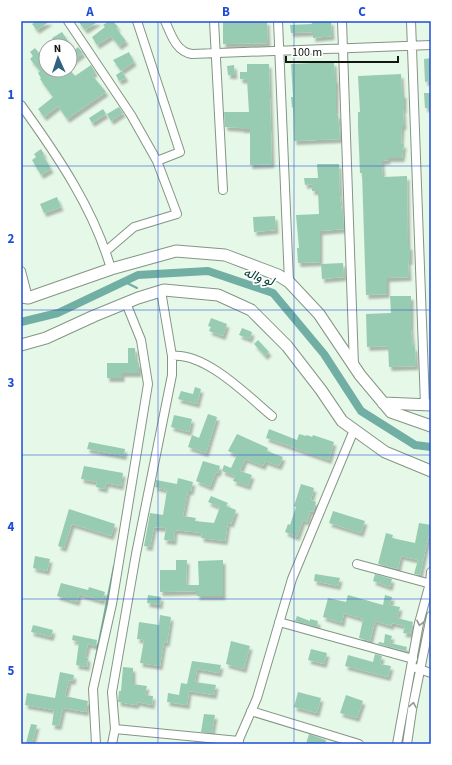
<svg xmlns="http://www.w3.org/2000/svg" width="452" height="765" font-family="'Source Sans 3',Vazirmatn,sans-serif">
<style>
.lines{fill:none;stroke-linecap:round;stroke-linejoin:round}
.stream{stroke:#71aea3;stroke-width:2}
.canal{stroke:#71aea3;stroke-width:8}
.building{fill:#97ccb2;filter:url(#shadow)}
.street-casing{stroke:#849585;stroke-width:10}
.secondary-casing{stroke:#849585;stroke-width:13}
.street{stroke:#fff;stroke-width:8}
.secondary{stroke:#fff;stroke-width:11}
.oneway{stroke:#949794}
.grid{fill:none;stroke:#1d4ed8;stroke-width:1;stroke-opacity:0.55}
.labels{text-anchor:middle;stroke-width:3.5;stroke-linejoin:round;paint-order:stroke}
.water-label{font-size:13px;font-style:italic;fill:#013d35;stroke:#fff}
.neatline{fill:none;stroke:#1d4ed8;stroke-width:1.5}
.grid-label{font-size:13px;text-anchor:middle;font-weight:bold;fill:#1d4ed8}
</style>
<defs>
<filter id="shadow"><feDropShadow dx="2.5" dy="4" stdDeviation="1" flood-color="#0004"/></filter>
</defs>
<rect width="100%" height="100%" fill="#e6f8e7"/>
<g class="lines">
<path class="stream" d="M125 282 137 288
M90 687 114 566
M92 744V739"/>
<path class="canal" d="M21 322 58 313 138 275 208 271 273 293 324 354 361 411 415 445 431 447"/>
</g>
<path class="building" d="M36 21H50L37 30 32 24Z
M78 21H99L85 30Z
M109 21H113L118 27 116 28 126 41 119 46 111 36 97 45 92 37 105 27 103 25Z
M223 21H267L268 43 223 44Z
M311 21H331L332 36 313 38V32L291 33 290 25 312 24Z
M62 32 68 41 61 46H57L52 38Z
M78 47 83 53 70 63V54Z
M35 48 46 62V70H70L75 76 91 65 95 72 92 75 106 92 67 119 58 106 44 117 38 109 53 97 40 79 41 78 38 73 40 71 30 59 33 56 30 52Z
M129 52 134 62 121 71 113 60Z
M431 58V81L425 82 424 59Z
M334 62 335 79H336V115L338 114 340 139 294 141 293 107 292 108 291 97H293L291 64Z
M247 64H269L272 164 250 165V129H242L241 128 225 127 224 112H249L247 80 240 79V72H247Z
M234 65 235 75H228L227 66Z
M122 71 126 78 119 81 116 75Z
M401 74 402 94H404V109H403L404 126H402L401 144H404L402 158H388V160L382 161V166L383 177 407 176 408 246H410V261H408L409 277 387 278V294L366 295 362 173H360L358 126V112H360L358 76Z
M424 93H431V108H425Z
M119 107 123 113 111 121 107 114Z
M103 109 106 114 92 123 89 118Z
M41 149 44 154 43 155 51 169 41 175 32 160 36 157 34 154Z
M317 164H339L340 196 342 214H343L344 229 320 231V262L298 263 297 248H299L296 215 319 214 318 191H312V184L305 185 304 178H318Z
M57 197 61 207 44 213 40 204Z
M275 216 276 230 254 232 253 217Z
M343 263 344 277 322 279 321 264Z
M390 296H411V330L413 347H415L416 366 389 367 388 346 367 347 366 314 391 313Z
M211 318 227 324 223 336 209 331 211 327 208 326Z
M242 328 252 332 250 339 239 335Z
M258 340 269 352 265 356 254 344Z
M128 348H135L136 363H139V373H122V378H107V363H128Z
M195 387 201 389 197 404 178 399 181 391 193 394Z
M208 414 217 417 206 453 188 447 192 435 199 438Z
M174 415 192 419 189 432 171 427Z
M269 429 297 440 299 434 306 436 307 435 312 437 313 435 334 442 329 460 266 438Z
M237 434 268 448 267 451 283 457 279 466 265 461 263 466 245 459 240 471 252 475 248 486 233 481 235 476 222 471 224 465 231 468 237 455 228 451Z
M89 442 125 449 124 456 87 449Z
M203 461 220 466 218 473 216 472 210 487 196 481Z
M84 466 123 473 121 486 106 483 105 489 96 487 97 482 81 479Z
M178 478 193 482 191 491H188L183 516 196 518 195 521 214 523 220 507 208 502 211 496 228 503 226 506 236 510 231 524 228 522 225 541 201 538 202 533 175 530 174 541 164 540 166 528 154 527 150 547 144 546 150 513 163 515 167 490 155 487 156 480 177 484Z
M301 484 314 488 311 500 316 502 313 512 310 511 307 522 303 520 297 537 285 532 288 524 290 525 296 507 294 506Z
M69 509 115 524 111 536 72 524 64 548 58 546Z
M333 511 365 521 361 533 329 523Z
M419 523 431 525 420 575 414 574 418 560 401 556 398 569 378 564 386 533 393 535 392 538 415 543Z
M35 556 50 559 47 571 33 568Z
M176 560H187L186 585H199L198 561 223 560V596H197V591L160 592V570H176Z
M315 574 340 578 338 586 314 581Z
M375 574 392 579 390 587 373 581Z
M61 583 88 590 89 587 105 592 102 601 79 594 77 602 57 596Z
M148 595 161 597 160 605 147 603Z
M348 595 383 605 385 595 392 597 390 605 400 607 397 618 413 622 410 634 403 633 405 626 392 623 391 626 375 621 370 641 359 638 363 619 344 613 342 623 323 617 328 598 346 602Z
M160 615 171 617 167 643 164 642 160 666 140 663 144 640 137 639 139 622 159 625Z
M297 616 310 621V619L318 621 317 627 295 621Z
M33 625 53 630 51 637 31 632Z
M385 634 392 636 390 643 407 647 406 651 378 644 379 642 384 643Z
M73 635 97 640 96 646 88 644 85 657 88 658 87 667 76 665 79 642 72 640Z
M231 641 250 646 244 669 226 664Z
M311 649 327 653 324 664 308 660Z
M375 654 382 656 380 664 391 666 388 677 345 666 348 655 373 662Z
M192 661 221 665 219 673 197 669 195 682 216 685 214 695 189 691 187 705 167 702 168 693 179 695 181 683 187 684Z
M123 667 133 668V684L147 686 145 695 153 696 152 705 137 702 136 705 118 702 119 691H121Z
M60 672 74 675 73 681 69 680 65 696 88 701 86 712 63 708 59 726 52 725 54 710 25 705 27 693 55 698Z
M298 692 321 698 317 713 294 707Z
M346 695 363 701 357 718 340 713Z
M204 714 215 715 212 733 201 732Z
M31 724 37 725 32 744H30L26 743Z
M309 734 326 740 325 744H306Z"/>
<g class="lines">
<g class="street-casing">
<path id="street" d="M68 21 131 115 157 161
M165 21C171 34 176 52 192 54L431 45
M214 21 223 190
M278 21 289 282
M342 21 354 366
M411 21 425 405
M21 105C57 155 94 209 111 269
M106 251 134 227 177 214 157 161 180 152 137 21
M21 271 28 298
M172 356C205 352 248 396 272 416
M357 564 431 584
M279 622 413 659
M416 668 431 673
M251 711 359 744
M115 729 239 741
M96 744 93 689 112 604 148 384 141 340 126 303
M112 744 115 729 112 692 136 554 172 375V356L161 291
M237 744 257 698 292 579 354 430
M397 744 419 623 430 583 431 572
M407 744 412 710 431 616"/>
</g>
<g class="secondary-casing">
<path id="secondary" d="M21 297 28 298 111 269 176 251 225 255 278 275 289 282 319 314 360 375 391 412 431 426
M21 345 46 338 94 316 138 298 164 290 218 295 251 310 287 346 321 390 342 421 385 452 431 471
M383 403 431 405"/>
</g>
<use href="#street" class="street"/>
<use href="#secondary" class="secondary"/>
</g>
<defs><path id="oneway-chevron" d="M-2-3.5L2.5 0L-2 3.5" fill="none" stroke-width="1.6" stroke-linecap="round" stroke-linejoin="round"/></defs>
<g class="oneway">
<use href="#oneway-chevron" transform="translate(420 623) rotate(102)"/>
<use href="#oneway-chevron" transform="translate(413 705) rotate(-80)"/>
</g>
<path class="grid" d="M158 21V744M294 21V744M21 166H431M21 310H431M21 455H431M21 599H431"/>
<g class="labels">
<g class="water-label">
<text transform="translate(259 276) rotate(20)" y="5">لو واله</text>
</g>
</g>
<rect width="452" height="765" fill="none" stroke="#ffffff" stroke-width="44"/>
<g transform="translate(58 58) rotate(357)"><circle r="19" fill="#ffffff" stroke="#a0a2a0"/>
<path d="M0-3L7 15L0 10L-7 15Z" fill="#306380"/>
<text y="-6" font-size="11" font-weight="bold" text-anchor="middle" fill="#111711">N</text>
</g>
<path d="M286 56v6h112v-6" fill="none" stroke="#111711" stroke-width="2"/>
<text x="292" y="56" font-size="12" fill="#111711" stroke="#ffffff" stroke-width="3" paint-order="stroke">100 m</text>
<rect x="22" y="22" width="408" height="721" class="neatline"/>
<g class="grid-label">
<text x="90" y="16">A</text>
<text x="226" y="16">B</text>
<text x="362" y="16">C</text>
<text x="11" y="99">1</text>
<text x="11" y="243">2</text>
<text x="11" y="387">3</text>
<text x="11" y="531">4</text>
<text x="11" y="675">5</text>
</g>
</svg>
